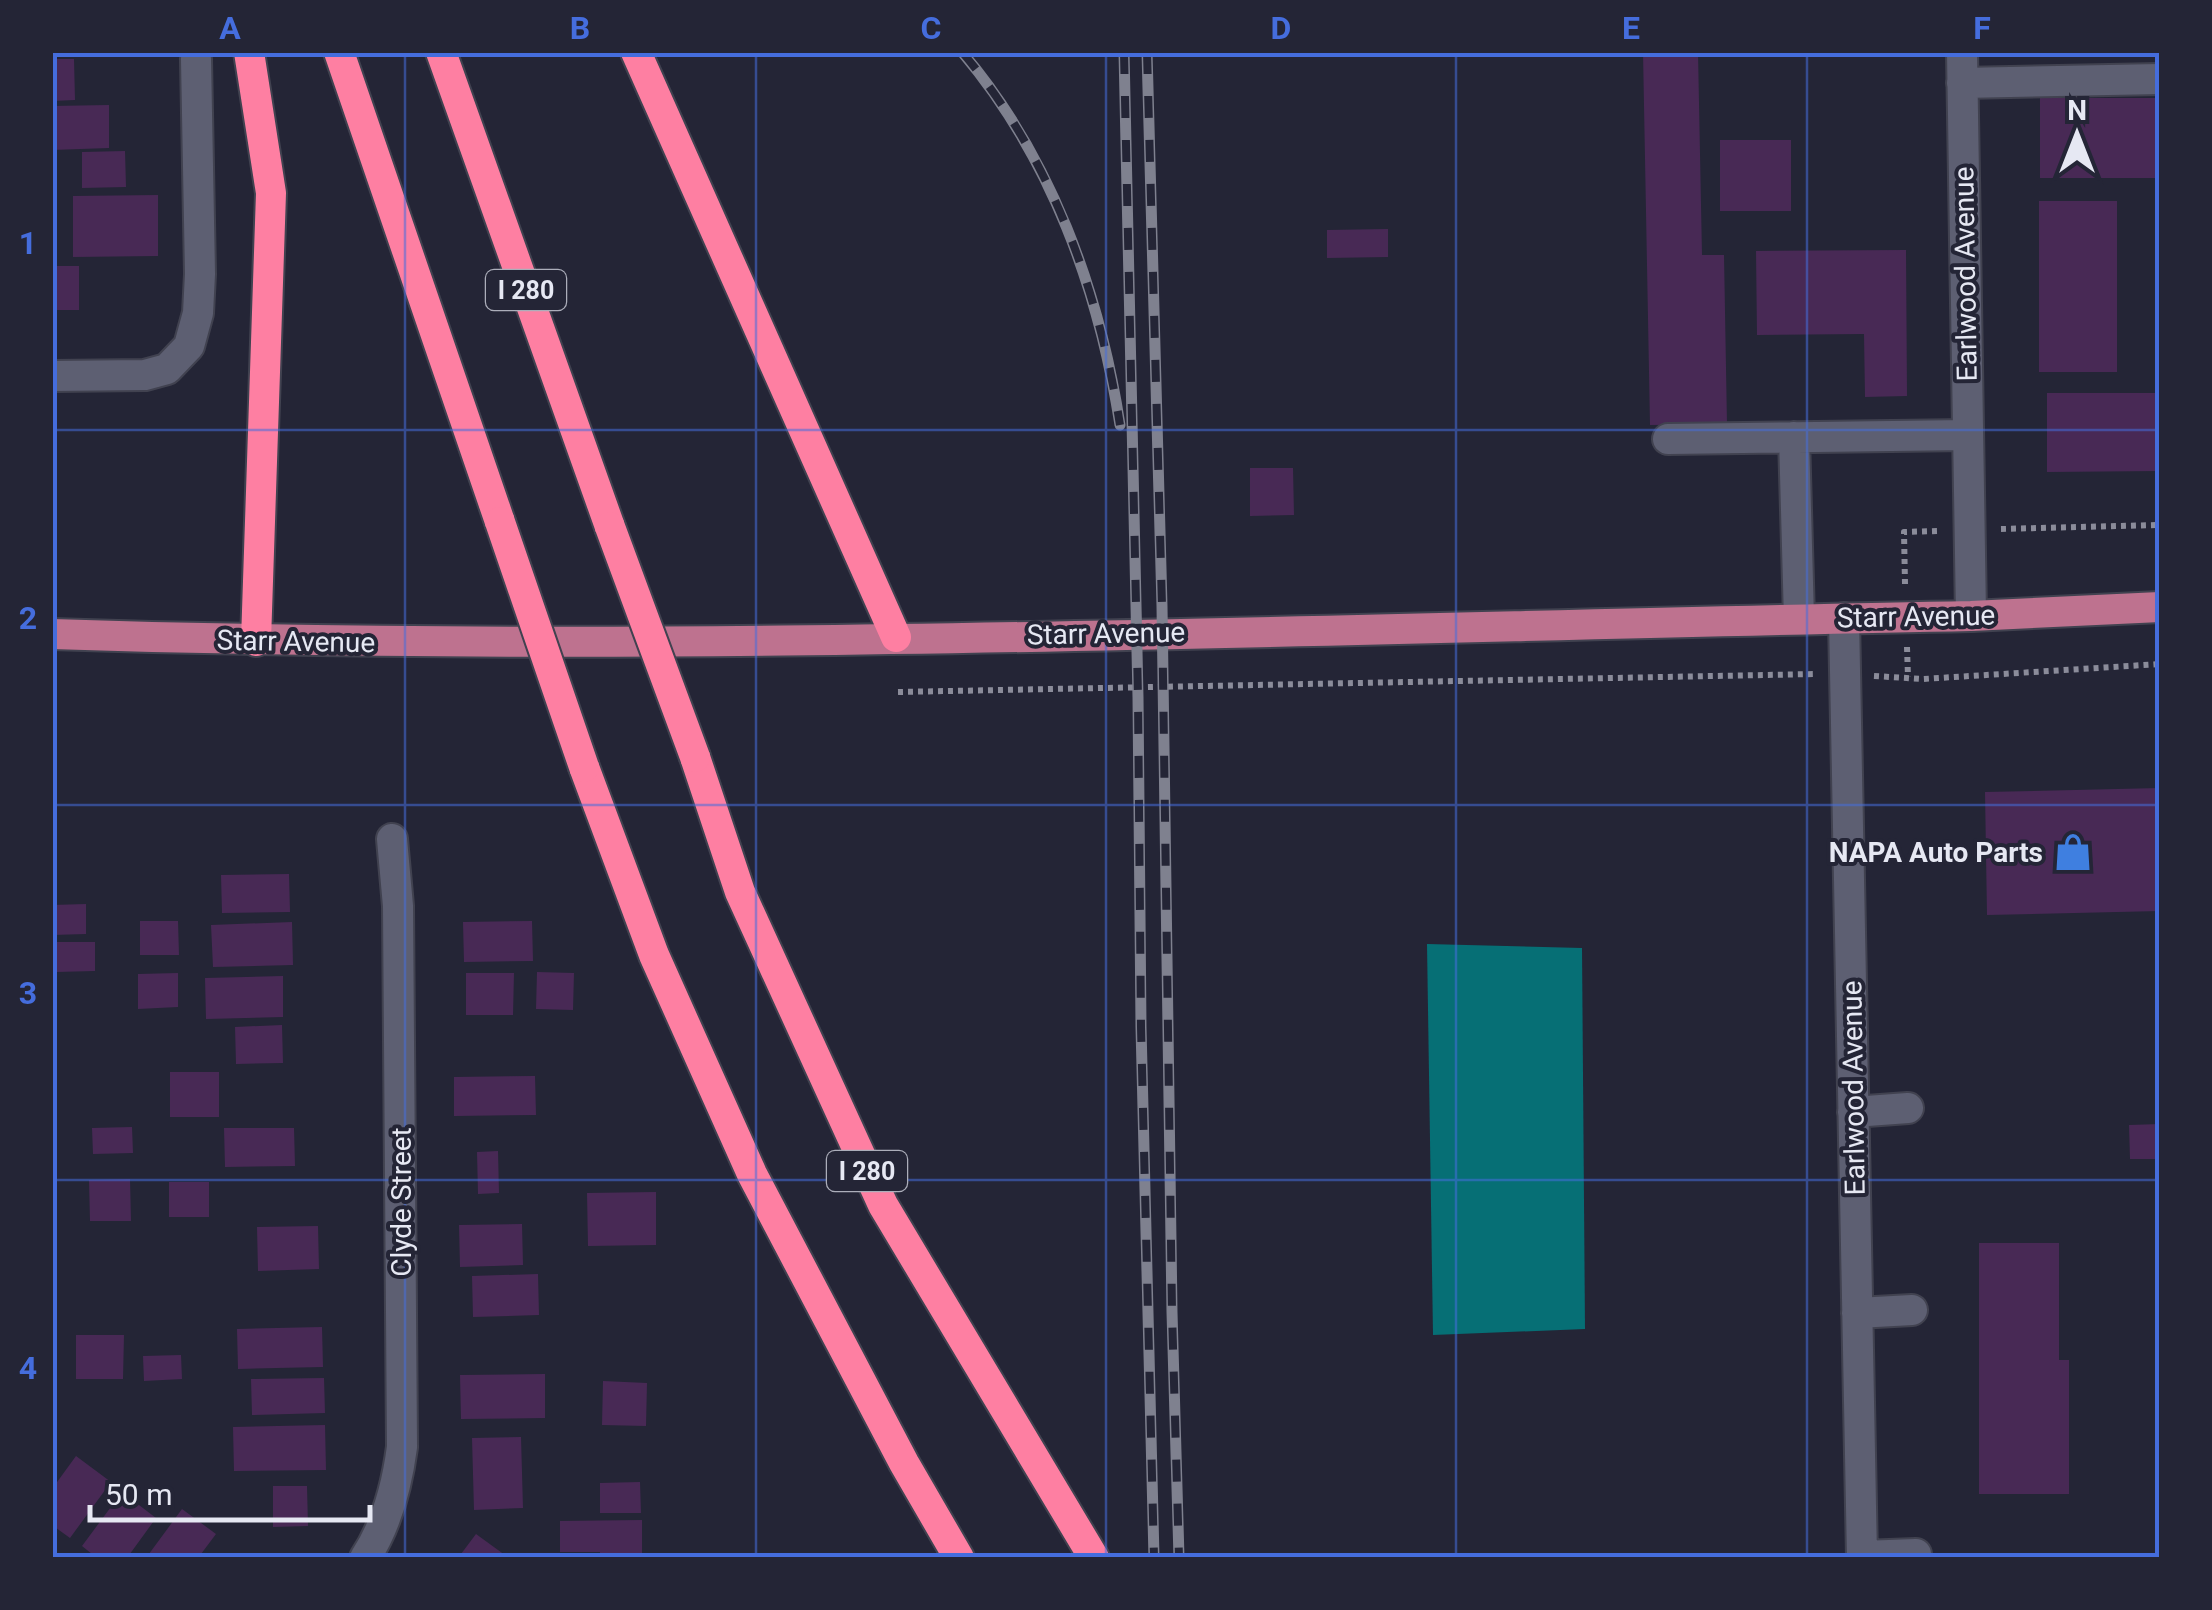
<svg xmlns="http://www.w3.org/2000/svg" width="2212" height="1610" font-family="Roboto,sans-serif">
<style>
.water{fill:#066f75}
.building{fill:#482955}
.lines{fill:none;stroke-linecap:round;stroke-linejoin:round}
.minor-casing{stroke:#414250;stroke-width:34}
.major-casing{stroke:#414250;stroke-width:34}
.highway-casing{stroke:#414250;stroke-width:34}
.path{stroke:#8b8c9a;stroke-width:6;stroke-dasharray:5 5;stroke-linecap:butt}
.minor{stroke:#5d5f72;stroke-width:30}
.major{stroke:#be728f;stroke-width:30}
.highway{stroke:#fe7fa2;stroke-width:30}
.rail-casing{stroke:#7f818f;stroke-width:11}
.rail{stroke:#242536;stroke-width:8;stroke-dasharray:22;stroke-linecap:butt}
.highway-bridge-casing{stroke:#414250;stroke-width:34;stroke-linecap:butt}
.highway-bridge{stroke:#fe7fa2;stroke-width:30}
.grid{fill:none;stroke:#456ddd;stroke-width:2.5;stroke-opacity:0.55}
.labels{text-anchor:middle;stroke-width:8;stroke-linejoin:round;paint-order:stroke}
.shield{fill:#242536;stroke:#acaeba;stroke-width:2.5}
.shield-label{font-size:25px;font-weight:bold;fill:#e6e8f3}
.street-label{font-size:28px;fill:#e6e8f3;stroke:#242536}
.poi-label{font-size:28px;font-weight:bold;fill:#e6e8f3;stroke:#242536;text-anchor:end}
.neatline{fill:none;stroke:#456ddd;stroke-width:4}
.grid-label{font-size:32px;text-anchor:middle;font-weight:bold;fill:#456ddd}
</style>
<rect width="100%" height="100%" fill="#242536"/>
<path class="water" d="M1427 944 1582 948 1585 1329 1433 1335Z"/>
<path class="building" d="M1643 52H1698L1702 255H1724L1727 424 1650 425Z
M52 59H74L75 100 52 101Z
M2040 98H2160V178H2040Z
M109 105V148L52 150V106Z
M1720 140H1791V211H1720Z
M125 151 126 187 82 188V152Z
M158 195V256L73 257V196Z
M2039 201H2117V372H2039Z
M1388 229V257L1327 258V230Z
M1906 250 1907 396 1865 397 1864 334 1757 335 1756 251Z
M52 266H79V310H52Z
M2047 393H2160V471L2047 472Z
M1250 468H1293L1294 515 1250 516Z
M2160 788V911L1987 915 1985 792Z
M289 874 290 912 222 913 221 875Z
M86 904V934L52 935V905Z
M140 921H178L179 955H140Z
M532 921 533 961 464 962 463 922Z
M292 922 293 965 213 967 211 925Z
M55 942H95V971L56 972Z
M537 972 574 973 573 1010 536 1009Z
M178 973V1007L138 1009V974Z
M466 973H514L513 1015H466Z
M283 976V1017L206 1019 205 978Z
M282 1025 283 1063 236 1064 235 1027Z
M170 1072H219V1117H170Z
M535 1076 536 1115 454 1116V1077Z
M2160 1124V1159H2130L2129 1125Z
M132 1127 133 1153 93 1154 92 1128Z
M224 1128H294L295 1166 225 1167Z
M498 1151 499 1193 478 1194 477 1152Z
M130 1179 131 1221H90L89 1180Z
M169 1182H209V1217H169Z
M656 1192V1245L588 1246 587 1193Z
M522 1224 523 1265 460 1267 459 1225Z
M318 1226 319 1269 258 1271 257 1227Z
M1979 1243H2059V1360H2069V1494H1979Z
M538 1274 539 1315 473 1317 472 1276Z
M322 1327 323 1367 238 1369 237 1329Z
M76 1335H124L123 1379H76Z
M181 1355 182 1379 144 1381 143 1356Z
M545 1374V1418L461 1419 460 1375Z
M324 1378 325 1413 252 1415 251 1379Z
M603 1381 647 1383 646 1426 602 1425Z
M325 1425 326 1470 234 1471 233 1427Z
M521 1437 523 1508 474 1510 472 1438Z
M76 1456 111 1482 70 1538 52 1525V1489Z
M640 1482 641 1513H600V1483Z
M273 1486H307L308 1526 273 1527Z
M122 1492 156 1518 127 1558H97L82 1546Z
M182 1509 216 1534 198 1558H146Z
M642 1520V1558H600V1552H560V1521Z
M476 1534 509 1558H458Z"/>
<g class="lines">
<g class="minor-casing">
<path id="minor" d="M1962 52 1971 616
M1962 83 2160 79
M52 376 145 375 167 369 189 346 198 313 200 274 196 59
M1794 437 1799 619
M1668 439 1967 435
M1844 618 1862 1558
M1853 1112 1908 1108
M1857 1313 1912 1310
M1862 1556 1916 1554
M365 1558C387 1525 397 1485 402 1447L398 906 392 839"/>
</g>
<g class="major-casing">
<path id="major" d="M52 634C692 655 1332 628 1971 616L2160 607"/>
</g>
<g class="highway-casing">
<path id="highway" d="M249 52 271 193 256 641
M339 52 500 522
M441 52 610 527
M636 52 896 637
M695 757 740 892 883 1205 1094 1558
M584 767 654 955 752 1174 904 1463 959 1558"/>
</g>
<path class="path" d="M2001 529 2160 525
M1905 584 1904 532 1938 531
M1907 647 1908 677
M1874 676 1923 679 2160 664
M898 692 1816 674"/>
<use href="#minor" class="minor"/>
<use href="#major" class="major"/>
<use href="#highway" class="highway"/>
<g class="rail-casing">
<path id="rail" d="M962 52C1051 157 1099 290 1120 425
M1124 52 1138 697 1141 1027 1154 1558
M1147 52 1162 606 1172 1312 1179 1558"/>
</g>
<use href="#rail" class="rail"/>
<g class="highway-bridge-casing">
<path id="highway-bridge" d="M500 522 584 767
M610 527 695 757"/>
</g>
<use href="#highway-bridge" class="highway-bridge"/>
</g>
<path class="grid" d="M405 52V1558M756 52V1558M1106 52V1558M1456 52V1558M1807 52V1558M52 430H2160M52 805H2160M52 1180H2160"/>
<defs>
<g id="shop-bare" transform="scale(3)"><path d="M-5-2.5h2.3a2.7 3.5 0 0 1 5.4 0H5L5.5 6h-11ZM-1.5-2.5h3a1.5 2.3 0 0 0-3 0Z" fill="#3f7fe0" stroke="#242536" stroke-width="2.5" paint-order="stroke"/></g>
</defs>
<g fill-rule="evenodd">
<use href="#shop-bare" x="2073" y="852"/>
</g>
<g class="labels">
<g class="shield">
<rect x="486" y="270" width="80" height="40" rx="8"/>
<rect x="827" y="1151" width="80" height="40" rx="8"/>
</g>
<g class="shield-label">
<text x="526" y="299">I 280</text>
<text x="867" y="1180">I 280</text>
</g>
<g class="street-label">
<text transform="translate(1965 274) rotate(-91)" y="10">Earlwood Avenue</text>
<text transform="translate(1916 616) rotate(-1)" y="10">Starr Avenue</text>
<text transform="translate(1106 633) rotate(-1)" y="10">Starr Avenue</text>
<text transform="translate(296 641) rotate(1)" y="10">Starr Avenue</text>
<text transform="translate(1853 1088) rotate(-91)" y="10">Earlwood Avenue</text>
<text transform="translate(401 1202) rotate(-90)" y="10">Clyde Street</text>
</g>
<g class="poi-label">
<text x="2043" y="862">NAPA Auto Parts</text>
</g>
</g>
<rect width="2212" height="1610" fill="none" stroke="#242536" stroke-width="110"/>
<g transform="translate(2077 135)" stroke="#242536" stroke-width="8" paint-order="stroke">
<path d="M0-8L18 38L0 25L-18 38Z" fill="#e6e8f3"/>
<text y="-15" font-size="28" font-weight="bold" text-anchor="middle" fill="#e6e8f3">N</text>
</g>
<path d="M90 1505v15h280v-15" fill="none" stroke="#e6e8f3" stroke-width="5"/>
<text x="105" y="1505" font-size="30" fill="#e6e8f3" stroke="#242536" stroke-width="8" paint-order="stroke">50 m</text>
<rect x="55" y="55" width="2102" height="1500" class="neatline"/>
<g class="grid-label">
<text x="230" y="39">A</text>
<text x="580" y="39">B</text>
<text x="931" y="39">C</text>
<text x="1281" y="39">D</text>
<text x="1631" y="39">E</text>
<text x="1982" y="39">F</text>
<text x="28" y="254">1</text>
<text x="28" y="629">2</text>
<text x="28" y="1004">3</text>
<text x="28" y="1379">4</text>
</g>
</svg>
